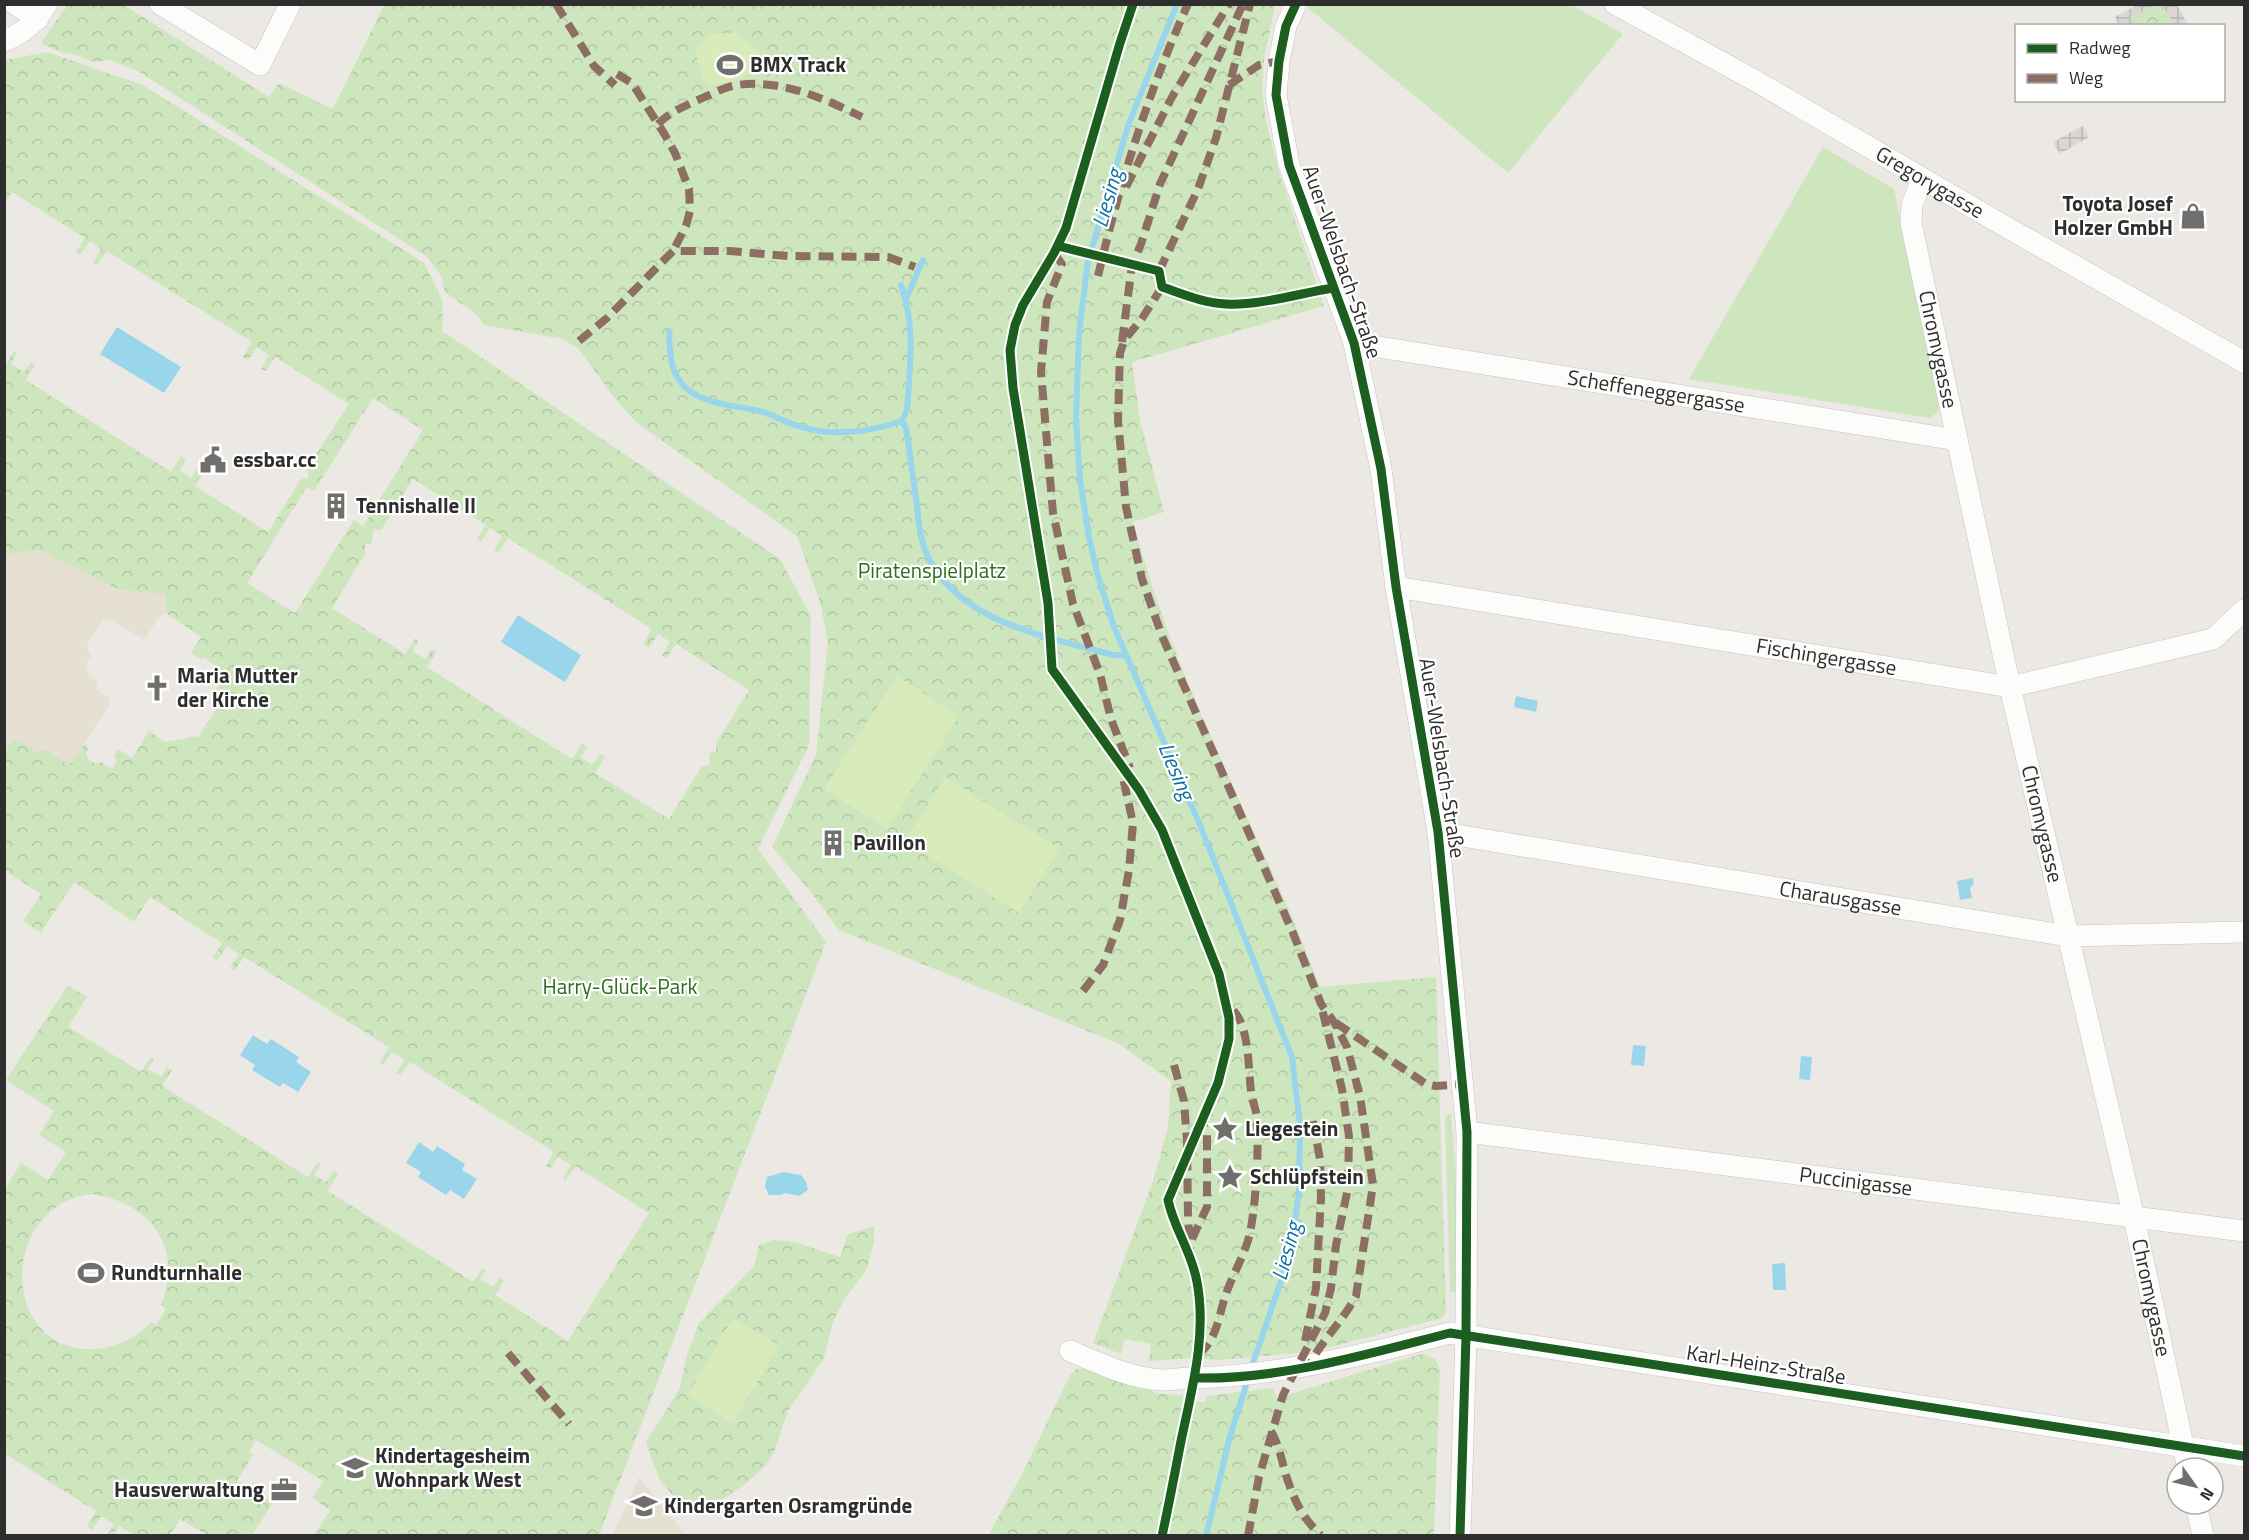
<svg xmlns="http://www.w3.org/2000/svg" width="2249" height="1540" font-family="'Titillium Web',sans-serif">
<style>
.education{fill:#e6e0d3}
.grass{fill:#cee6be}
.park{fill:url(#park-crowns);fill-rule:evenodd}
.pitch{fill:#d9eabb}
.plaza{fill:url(#plaza-grid)}
.water{fill:#99d6ec}
.lines{fill:none;stroke-linecap:round;stroke-linejoin:round}
.stream{stroke:#99d6ec;stroke-width:6}
.minor-casing{stroke:#c5c4c5;stroke-width:22}
.minor{stroke:#fcfcfb;stroke-width:21}
.quiet{stroke:#8d6e63;stroke-width:8;stroke-dasharray:15 8;stroke-linecap:butt}
.cycleway-casing{stroke:#fff;stroke-width:13}
.cycleway{stroke:#1b5e20;stroke-width:9}
.labels{text-anchor:middle;stroke-width:4.5;stroke-linejoin:round;paint-order:stroke}
.poi-label{font-size:21px;font-weight:bold;fill:#2e2e2e;stroke:#fff;text-anchor:start}
.street-label{font-size:21px;fill:#2e2e2e;stroke:#fff}
.park-label{font-size:21px;fill:#2c6e1b;stroke:#fff}
.water-label{font-size:22px;font-style:italic;fill:#0d6fa3;stroke:#fff}
</style>
<defs>
<pattern id="park-crowns" width="20" height="18" patternUnits="userSpaceOnUse" patternTransform="scale(1.5)"><rect width="20" height="18" fill="#cee6be"/><path d="M2 6a3 3 0 1 1 6 0M12 15a3 3 0 1 1 6 0" fill="none" stroke="#b1c6a4"/></pattern>
<pattern id="plaza-grid" width="8" height="8" patternUnits="userSpaceOnUse" patternTransform="scale(1.5)"><rect width="8" height="8" fill="#dad6d2"/><path d="M0 4h8M4 0v8" fill="none" stroke="#bbb8b5"/></pattern>
</defs>
<rect width="100%" height="100%" fill="#ece8e4"/>
<path class="education" d="M40 550 120 590 165 594 167 614 160 616 144 640 110 619 103 620 87 645 89 653 92 656 86 663 89 676 98 681 96 684 98 691 109 698V705L72 763H67L46 750 37 752 20 741 5 753V554Z
M639 1477 686 1535H613Z"/>
<path class="grass" d="M1310 5H1572L1623 34 1508 173 1308 8Z
M1823 147 1894 189 1939 405 1938 412 1930 418 1689 379Z
M1451 1113 1458 1205 1457 1291 1450 1292 1445 1120V1117Z"/>
<path class="park" d="M67 5H124L269 97 279 83 333 109 384 5H1275L1264 59 1262 89 1266 121 1278 169 1324 306 1132 362 1140 420 1164 512 1133 522C1168 653 1225 768 1280 890 1295 922 1307 955 1320 987L1436 977 1446 1313 1442 1318 1327 1348 1296 1353 1219 1360 1190 1358 1149 1361 1151 1344 1125 1339 1121 1354 1093 1343 1152 1184 1168 1128 1171 1081 1119 1044 839 930 810 891 772 847 816 755 828 642 820 602 797 536 637 423 612 395 578 348 562 339 484 325 477 315 445 292 441 276 427 257 138 71 110 60 94 62 74 54 62 53 41 43Z
M2154 5H2162L2174 25H2133L2129 18Z
M47 52 143 85 424 263 443 302 442 331 780 559 811 616 809 745 758 849 826 942 599 1535H314L330 1510 312 1498 323 1481 256 1440 249 1452 253 1455 237 1481 273 1503 252 1535H229L224 1533 222 1535H207L180 1519 170 1535H134L119 1526 113 1535H107L114 1524 101 1516 92 1530 87 1526 96 1511 5 1454V1189L21 1163 48 1180 66 1152 39 1135 54 1111 6 1080 68 985 87 997 68 1027 141 1072 151 1057 154 1059 148 1069 161 1077 167 1067 172 1070 162 1086 308 1177 318 1162 321 1164 314 1175 326 1182 334 1171 338 1174 328 1191 473 1282 483 1268 486 1270 480 1279 493 1287 500 1277 504 1280 495 1295 568 1341 649 1213 575 1166 566 1180 563 1177 571 1165 558 1157 550 1168 546 1166 554 1152 410 1062 400 1075 396 1073 405 1060 392 1052 383 1065 380 1062 389 1047 244 957 234 971 230 968 239 954 227 947 217 960 213 958 222 943 150 897 134 922 74 882 41 933 23 921 41 894 5 871V753L12 741H20L37 752 46 750 67 763H72L84 744 89 747 86 752 88 759 95 764 101 762 110 768 113 767 117 761 114 757 118 749 132 758 149 731 165 742 199 736 218 706 214 692 227 673 204 658 201 659 191 653 201 637 167 614 165 594 120 590 40 550 5 554 4 367 14 351 17 353 11 364 24 372 31 362 35 365 26 380 171 472 181 456 186 460 180 470 191 478 199 467 204 470 195 486 268 532 301 479 308 478 309 466 316 465 315 456 349 404 275 357 266 371 261 369 269 355 257 347 248 360 243 357 252 342 107 251 97 265 93 263 101 249 90 241 80 255 76 252 85 238 12 192 5 203V60ZM373 398 423 430 363 526 354 520 295 613 247 583 307 487 314 491ZM413 479 486 525 477 539 481 542 490 528 502 536 494 550 498 553 508 538 652 629 643 644 649 648 658 634 670 642 662 656 667 658 676 644 749 690 716 743V752L710 753 709 765 702 766 669 819 595 773 605 757 600 754 592 765 581 758 587 747 582 743 572 759 427 667 436 652 432 649 425 659 412 651 418 641 415 639 405 654 332 608 365 554V544H371L374 529 381 530ZM91 1194C149 1201 185 1248 161 1305L166 1309 156 1325 151 1322C133 1341 112 1350 86 1349 0 1345 0 1206 91 1194Z
M874 1226V1242L867 1269 844 1300 833 1322 824 1358 788 1411 774 1452 767 1464 749 1481 724 1499 679 1503 659 1479 646 1442 680 1388 686 1358 699 1323 754 1266 759 1245 773 1240 795 1242 840 1257 848 1234Z
M1424 1353 1436 1360 1440 1370 1434 1535 988 1536 1023 1472 1070 1375 1076 1369 1083 1368 1114 1380 1150 1387 1154 1393 1182 1395 1193 1401 1205 1402 1207 1396 1273 1388 1277 1398Z"/>
<path class="pitch" d="M736 32 766 59 756 72 729 82 710 86 703 81 695 49 708 35Z
M897 676 959 716 887 829 824 789Z
M945 777 1059 849 1019 913 905 841Z
M733 1318 779 1345 733 1423 687 1396Z"/>
<path class="plaza" d="M2137 5H2154L2130 18 2133 25H2119L2115 17Z
M2162 5H2177L2188 25H2174Z
M2083 126 2089 137 2060 154 2053 142Z"/>
<path class="water" d="M117 327 181 367 164 393 100 354Z
M518 615 581 655 565 682 501 642Z
M1516 696 1538 701 1536 712 1514 707Z
M1973 878 1974 884 1970 888 1972 898 1960 900 1957 881Z
M253 1035 267 1044 271 1039 299 1057 296 1062 311 1072 298 1092 283 1083 280 1087 252 1070 255 1065 240 1055Z
M1633 1045 1646 1046 1644 1066 1631 1065Z
M1801 1056 1812 1057 1810 1080 1799 1079Z
M419 1142 433 1152 437 1146 465 1164 462 1170 477 1179 464 1199 450 1190 446 1195 418 1177 421 1172 406 1163Z
M783 1172 801 1175 806 1182 808 1190 799 1196 784 1193 782 1195H769L765 1187 767 1177Z
M1785 1263 1786 1290H1773L1772 1264Z"/>
<g class="lines">
<path class="stream" d="M1177 4 1129 123 1088 261 1079 334 1076 418 1080 480 1089 537 1098 576 1114 627 1200 825 1292 1057 1300 1124 1299 1192 1293 1235 1281 1281 1251 1369
M901 285C916 328 910 366 907 410L902 421
M906 299 923 260
M669 332C670 352 669 373 686 388 706 405 734 405 759 411 773 415 785 422 798 426 831 437 870 432 902 421L906 428C910 454 913 479 917 505 918 519 920 536 925 550 955 623 1046 636 1113 655L1126 656
M1206 1536 1230 1436 1248 1379"/>
<g class="minor-casing">
<g id="minor">
<path d="M15 4 38 19"/>
<path d="M160 4 260 65 290 4"/>
<path d="M1296 4 1286 26 1279 61 1276 95 1289 165 1354 343 1381 469 1396 587 1438 832 1467 1132 1466 1336 1460 1536"/>
<path id="s1" d="M1615 4 1754 80 1994 220 2244 362"/>
<path d="M4 41C24 33 36 22 47 4"/>
<path id="s2" d="M1922 178 1912 205 1911 223 2010 687 2134 1218 2188 1468"/>
<path id="s3" d="M1354 343 1957 440"/>
<path id="s4" d="M1396 587 2010 687 2213 639 2244 610"/>
<path id="s5" d="M1438 832 2068 936 2244 932"/>
<path id="s6" d="M1467 1132 2244 1231"/>
<path d="M1070 1351C1099 1363 1129 1378 1162 1380 1172 1380 1183 1378 1194 1378 1281 1375 1365 1355 1450 1333L2244 1456"/>
<path d="M2196 1504 2203 1536"/>
</g>
</g>
<use href="#minor" class="minor"/>
<path class="quiet" d="M556 4 594 66 615 85
M617 74 632 83 665 135 675 153 689 189 690 211 686 226 673 251
M1229 85 1259 65 1279 61
M658 124C670 112 683 107 698 100 710 95 724 87 737 85 781 79 823 98 862 117
M1126 187 1172 97 1229 4
M1054 253 1062 264 1047 302 1041 372 1053 513 1073 604 1100 674 1111 719 1130 768
M1159 271 1198 189 1216 138 1250 4
M1098 276C1120 182 1148 93 1188 4
M1162 287 1141 320 1125 339 1120 353 1118 420 1126 507 1142 579 1162 636 1293 933 1321 1004 1334 1022 1347 1047 1360 1096 1373 1185 1356 1296C1343 1321 1321 1341 1309 1366
M579 341 607 318 673 251H730L788 256 888 257 915 267
M1122 342 1132 265 1141 244 1160 184 1243 4
M1083 991 1103 965 1120 920 1129 870 1133 823 1122 773
M1336 1023 1426 1084 1436 1086 1462 1084
M1174 1065 1184 1101 1187 1141 1188 1217 1190 1249
M1192 1239 1207 1207V1130L1202 1124
M1305 1341 1316 1288 1321 1198 1320 1159 1312 1117
M508 1353 569 1424
M1198 1354C1216 1343 1219 1315 1225 1297 1232 1275 1245 1255 1250 1233 1256 1204 1259 1147 1257 1118 1256 1109 1252 1100 1251 1091 1248 1069 1250 1016 1227 1006
M1271 1431C1281 1448 1282 1466 1289 1484 1296 1504 1305 1521 1321 1535
M1248 1536 1259 1477 1283 1395 1325 1313 1331 1288 1336 1245 1348 1188 1349 1136 1342 1089 1322 1009"/>
<g class="cycleway-casing">
<path id="cycleway" d="M1133 4 1120 43 1066 228 1054 253 1023 305 1015 325 1010 350 1013 388 1048 603 1052 669 1139 790 1162 830 1219 974 1229 1018V1039L1218 1083 1168 1200C1174 1229 1192 1252 1197 1282 1207 1335 1192 1389 1181 1441 1175 1472 1169 1504 1162 1536
M1296 4 1286 26 1279 61 1276 95 1289 165 1354 343 1381 469 1396 587 1438 832 1467 1132 1466 1336 1460 1536
M1058 246 1159 271 1162 287C1183 294 1203 303 1226 304 1258 306 1301 293 1333 288
M1194 1378C1281 1380 1367 1354 1450 1333L2244 1456"/>
</g>
<use href="#cycleway" class="cycleway"/>
</g>
<defs>
<g id="stadium-bare" transform="scale(2.07)"><path d="M0-5a6.5 5 0 1 0 0 10a6.5 5 0 1 0 0-10ZM-3.5-1.8h7v3.6h-7Z" fill="#706f6e" stroke="#fff" stroke-width="2.5" paint-order="stroke"/></g>
<g id="shop-bare" transform="scale(2.07)"><path d="M-5-2.5h2.3a2.7 3.5 0 0 1 5.4 0H5L5.5 6h-11ZM-1.5-2.5h3a1.5 2.3 0 0 0-3 0Z" fill="#706f6e" stroke="#fff" stroke-width="2.5" paint-order="stroke"/></g>
<g id="civic-bare" transform="scale(2.07)"><path d="M-.6-6.5H3V-4.5H.6V-3L4-1V1h2V6H-6V1h2V-1L-.6-3ZM-1.2 2.5V6h2.4V2.5Z" fill="#706f6e" stroke="#fff" stroke-width="2.5" paint-order="stroke"/></g>
<g id="building-bare" transform="scale(2.07)"><path d="M-4-6H4V6H1V3H-1V6H-4ZM-2.5-4.3h1.7v1.8h-1.7ZM.8-4.3h1.7v1.8H.8ZM-2.5-1h1.7V.8h-1.7ZM.8-1h1.7V.8H.8Z" fill="#706f6e" stroke="#fff" stroke-width="2.5" paint-order="stroke"/></g>
<g id="church-bare" transform="scale(2.07)"><path d="M-1.2-6h2.4v3.5h3.3v2.4h-3.3V6h-2.4V-.1h-3.3v-2.4h3.3Z" fill="#706f6e" stroke="#fff" stroke-width="2.5" paint-order="stroke"/></g>
<g id="sight-bare" transform="scale(2.07)"><path d="M0-6L1.8-2.2L6-1.7L2.9 1.2L3.7 5.4L0 3.3L-3.7 5.4L-2.9 1.2L-6-1.7L-1.8-2.2Z" fill="#706f6e" stroke="#fff" stroke-width="2.5" paint-order="stroke"/></g>
<g id="school-bare" transform="scale(2.07)"><path d="M0-5L7-2L0 1L-7-2ZM-4 1L0 2.5L4 1V4Q0 6-4 4Z" fill="#706f6e" stroke="#fff" stroke-width="2.5" paint-order="stroke"/></g>
<g id="office-bare" transform="scale(2.07)"><path d="M-6-3h4V-5.5h4V-3h4V5H-6ZM-1-4.5V-3h2v-1.5ZM-6 0V1H6V0Z" fill="#706f6e" stroke="#fff" stroke-width="2.5" paint-order="stroke"/></g>
</defs>
<g fill-rule="evenodd">
<use href="#stadium-bare" x="730" y="65"/>
<use href="#shop-bare" x="2193" y="216"/>
<use href="#civic-bare" x="213" y="460"/>
<use href="#building-bare" x="336" y="506"/>
<use href="#church-bare" x="157" y="688"/>
<use href="#building-bare" x="833" y="843"/>
<use href="#sight-bare" x="1225" y="1129"/>
<use href="#sight-bare" x="1230" y="1177"/>
<use href="#stadium-bare" x="91" y="1273"/>
<use href="#school-bare" x="355" y="1468"/>
<use href="#office-bare" x="284" y="1490"/>
<use href="#school-bare" x="644" y="1506"/>
</g>
<g class="labels">
<g class="poi-label">
<text x="750" y="72">BMX Track</text>
<text x="2173" y="211" text-anchor="end">Toyota Josef<tspan x="2173" dy="24">Holzer GmbH</tspan></text>
<text x="233" y="467">essbar.cc</text>
<text x="356" y="513">Tennishalle II</text>
<text x="177" y="683">Maria Mutter<tspan x="177" dy="24">der Kirche</tspan></text>
<text x="853" y="850">Pavillon</text>
<text x="1245" y="1136">Liegestein</text>
<text x="1250" y="1184">Schlüpfstein</text>
<text x="111" y="1280">Rundturnhalle</text>
<text x="375" y="1463">Kindertagesheim<tspan x="375" dy="24">Wohnpark West</tspan></text>
<text x="264" y="1497" text-anchor="end">Hausverwaltung</text>
<text x="664" y="1513">Kindergarten Osramgründe</text>
</g>
<g class="street-label">
<text dy="7" stroke="none"><textPath href="#s1" startOffset="362">Gregorygasse</textPath></text>
<text transform="translate(1342 262) rotate(71)" y="7">Auer-Welsbach-Straße</text>
<text dy="7" stroke="none"><textPath href="#s2" startOffset="176">Chromygasse</textPath></text>
<text dy="7" stroke="none"><textPath href="#s3" startOffset="306">Scheffeneggergasse</textPath></text>
<text dy="7" stroke="none"><textPath href="#s4" startOffset="436">Fischingergasse</textPath></text>
<text transform="translate(1442 758) rotate(81)" y="7">Auer-Welsbach-Straße</text>
<text dy="7" stroke="none"><textPath href="#s2" startOffset="662">Chromygasse</textPath></text>
<text dy="7" stroke="none"><textPath href="#s5" startOffset="408">Charausgasse</textPath></text>
<text dy="7" stroke="none"><textPath href="#s6" startOffset="392">Puccinigasse</textPath></text>
<text dy="7" stroke="none"><textPath href="#s2" startOffset="1148">Chromygasse</textPath></text>
<text transform="translate(1766 1365) rotate(9)" y="7">Karl-Heinz-Straße</text>
</g>
<g class="park-label">
<text x="932" y="578">Piratenspielplatz</text>
<text x="620" y="994">Harry-Glück-Park</text>
</g>
<g class="water-label">
<text transform="translate(1107 198) rotate(-74)" y="8">Liesing</text>
<text transform="translate(1177 771) rotate(67)" y="8">Liesing</text>
<text transform="translate(1286 1251) rotate(-75)" y="8">Liesing</text>
</g>
</g>
<rect width="2249" height="1540" fill="none" stroke="#2e2e2e" stroke-width="12"/>
<rect x="2015" y="24" width="210" height="78" fill="#ffffff" stroke="#ababab" stroke-width="1.5"/>
<rect x="2027" y="44" width="30" height="9" fill="#1b5e20" stroke="#ababab" stroke-width="1.5"/>
<text x="2069" y="54" font-size="18" fill="#2e2e2e">Radweg</text>
<rect x="2027" y="74" width="30" height="9" fill="#8d6e63" stroke="#ababab" stroke-width="1.5"/>
<text x="2069" y="84" font-size="18" fill="#2e2e2e">Weg</text>
<g transform="translate(2195 1486) rotate(124)"><circle r="28" fill="#ffffff" stroke="#ababab" stroke-width="1.5"/>
<path d="M0-4.5L10 22L0 15L-10 22Z" fill="#706f6e"/>
<text y="-9" font-size="16" font-weight="bold" text-anchor="middle" fill="#2e2e2e">N</text>
</g>
</svg>
